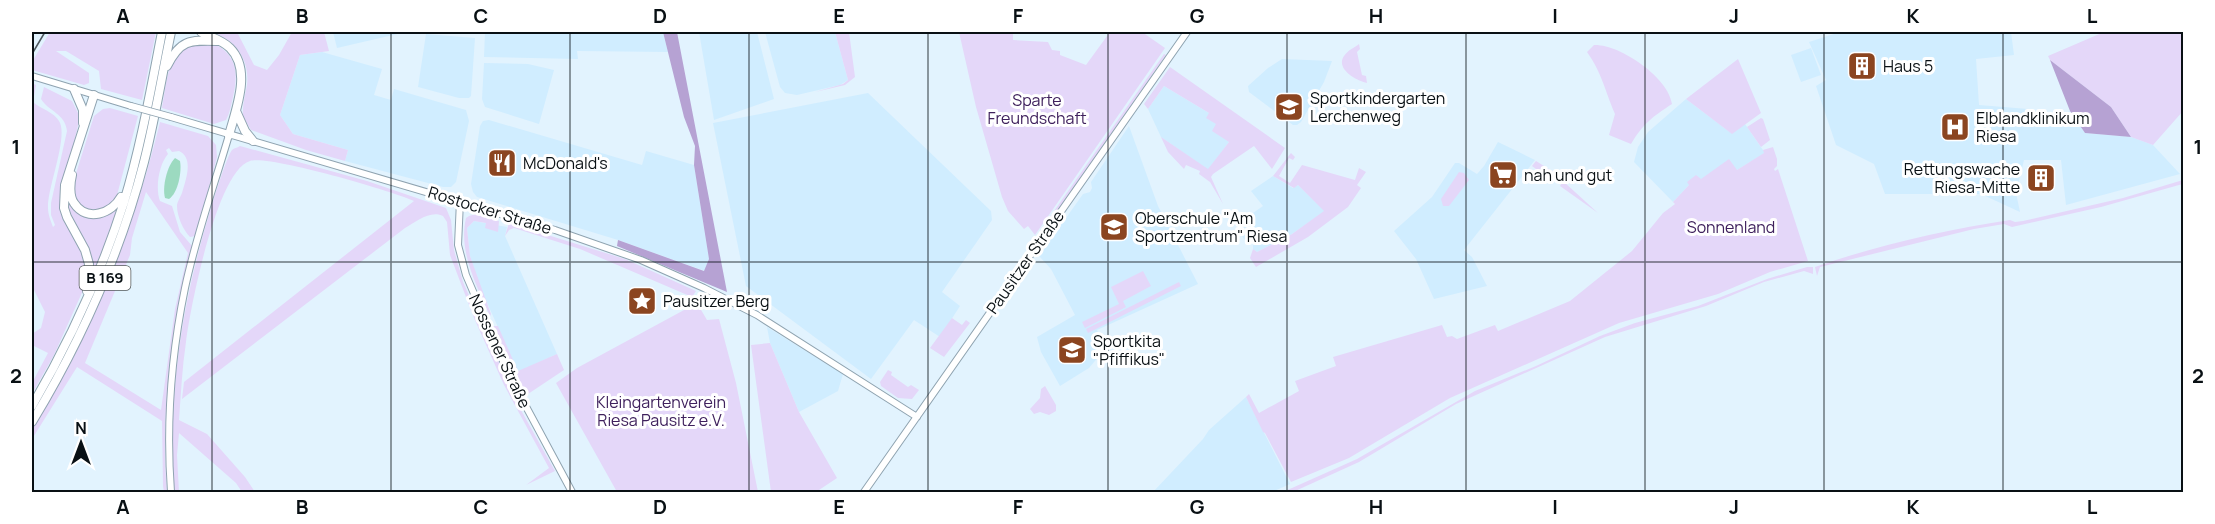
<svg xmlns="http://www.w3.org/2000/svg" width="2215" height="524" font-family="Manrope,sans-serif">
<style>
.built{fill:#d0edff}
.green{fill:#e4d7f9;fill-rule:evenodd}
.forest{fill:#b6a2d3}
.water{fill:#9cdac0}
.lines{fill:none;stroke-linecap:round;stroke-linejoin:round}
.secondary-casing{stroke:#8fa3b0;stroke-width:8}
.highway-casing{stroke:#8fa3b0;stroke-width:10}
.secondary{stroke:#fff;stroke-width:6}
.highway{stroke:#fff;stroke-width:8}
.rail{stroke:#4d575e;stroke-width:1.5}
.secondary-bridge-casing{stroke:#8fa3b0;stroke-width:8;stroke-linecap:butt}
.secondary-bridge{stroke:#fff;stroke-width:6}
.grid{fill:none;stroke:#091014;stroke-width:1.5;stroke-opacity:0.55}
.labels{text-anchor:middle;stroke-width:6;stroke-linejoin:round;paint-order:stroke}
.shield{fill:#fff;stroke:#53585a;stroke-width:1.5}
.shield-label{font-size:15px;font-weight:bold;fill:#091014}
.poi-label{font-size:16px;fill:#091014;stroke:#fff;text-anchor:start}
.park-label{font-size:16px;fill:#3f215d;stroke:#fff}
.street-label{font-size:16px;fill:#091014;stroke:#fff}
.neatline{fill:none;stroke:#091014;stroke-width:2}
.grid-label{font-size:20px;text-anchor:middle;font-weight:bold;fill:#091014}
</style>
<rect width="100%" height="100%" fill="#e2f3fe"/>
<path class="built" d="M333 32H406L337 48Z
M485 32H663L668 52 577 51 578 59 484 57Z
M699 32H757L774 99 714 120Z
M765 32H835L848 80 840 85 797 95 785 93 780 87Z
M1840 32H2011L2014 55 1976 59 1979 105 2028 109 2033 111 2032 118 2048 121 2070 111 2085 133 2131 137 2153 145 2180 174 2066 205 2061 160H2024L2016 193 2020 212 1981 194H1885L1874 164 1836 145 1816 86 1826 80 1809 42Z
M426 34 475 38 471 96 469 98H459L418 87Z
M1811 48 1821 75 1801 82 1791 55Z
M322 52 382 69 374 95 391 100 394 89 466 110 469 121 456 182 451 187H443L345 161 348 150 293 134 280 115 300 55Z
M1282 59 1332 61 1324 82 1301 122 1297 125H1293L1249 92 1248 86 1268 68Z
M484 63 528 64 554 70 539 124 485 107 482 99Z
M1164 86 1209 113 1229 142 1208 170 1161 137 1148 109Z
M868 93 991 211 992 220 942 292 960 306 940 337 914 320 871 379 746 286 713 123Z
M1686 99 1731 133 1745 124 1765 153 1737 170 1700 180 1689 185 1673 202 1634 162 1638 147 1648 132Z
M489 120 642 165 646 151 694 165 709 259 705 271 618 240 477 197 473 192 471 184 480 126 483 121Z
M1129 126 1158 206 1198 284 1097 330 1105 349 1089 368 1060 386 1041 352 1037 337 1075 315 1051 269 1039 256 1083 194 1090 192 1092 188 1091 182Z
M1498 142 1535 160 1464 250 1472 257 1487 286 1434 299 1416 259 1394 231 1432 197 1455 163H1459L1477 174 1484 166Z
M1273 176 1293 188 1298 185 1325 211 1292 234 1257 252 1253 249V243L1244 239 1236 225 1263 206 1251 191Z
M474 221 507 227 505 236 557 354 518 372 480 287 470 256 467 228Z
M767 327 843 374 838 391 799 412 770 343Z
M1246 397 1290 484 1272 492H1153L1203 439 1209 430Z"/>
<path class="green" d="M50 32H156L142 100 101 89 99 71 66 51H56L89 73V83L84 85 32 70V62Z
M211 32H237L254 65 267 70 279 55 292 32H324L329 51 300 55 280 115 293 134 348 150 345 161 306 150 251 130 243 117C242 106 245 96 247 85 250 59 235 39 211 32Z
M835 32H849L855 77 845 85 815 92 843 84 848 80Z
M959 32H1013V40L1048 42 1052 50 1060 51V55L1086 65 1110 32H1142L1165 48 1035 235 1028 226 1024 229 1008 211 1002 197 976 107Z
M2104 32H2183V111L2153 145 2131 137 2111 107 2050 60 2048 56Z
M215 44C238 56 238 75 233 97 231 105 230 113 226 120L214 124 162 108C166 88 167 51 190 45 197 43 208 44 215 44Z
M1359 44 1360 49 1357 52 1362 75 1366 76 1367 83C1357 81 1335 69 1344 56 1348 50 1354 48 1359 44Z
M1594 45C1620 44 1669 78 1672 104 1652 117 1643 124 1631 144L1609 135 1615 114C1605 91 1602 73 1587 52Z
M1164 54 1166 55 1040 236 1038 234Z
M1738 59 1761 113 1732 134 1686 99Z
M1170 67 1285 148 1272 169 1254 146 1213 174 1211 177 1223 204 1210 182 1199 174 1200 171 1186 165 1184 169 1168 152 1161 137 1208 169 1229 142 1212 131 1216 124 1206 118 1209 113 1164 86 1148 109 1144 104Z
M32 83 36 85 33 102C41 109 54 112 59 121 69 136 47 188 48 208 48 215 51 221 53 227L55 225 51 215V203L67 131C65 113 49 112 41 99L44 87 72 101 80 117 61 198 85 259V286L54 355 32 394V383L48 353 32 345V334L41 328 45 312 32 286Z
M110 108 138 116 116 199 103 210 87 209 77 202 73 192V183L94 116 103 109Z
M1761 118 1763 119 1770 140 1761 147 1747 127Z
M160 122 208 136 216 145 217 157 196 236 190 237C183 230 177 216 177 206 177 202 180 198 182 193 186 179 194 158 179 151L172 152 169 148 166 150 168 154C159 164 155 188 160 201L172 206 180 232 193 247C172 327 160 409 167 492H164L163 486 162 421 77 367 32 439V430C89 334 134 231 160 122ZM146 192 188 253 175 309 161 410 85 363 130 255 132 238Z
M240 146 367 181 446 208 451 220 454 250 463 282 517 403 555 471 526 485 549 468 504 385 474 318 450 255 447 222 443 216C430 210 416 222 405 228L182 399 184 382 414 201C392 191 269 155 250 161 217 170 190 309 186 342 182 368 181 394 179 420L207 434 245 477 255 492H242L236 483 179 433 177 455 179 492H174C168 391 181 308 210 211 213 201 227 156 232 150 234 148 237 148 240 146Z
M1773 147 1777 159V166L1774 169 1775 171 1778 169 1808 261 1770 272 1718 294 1619 323 1450 398 1349 458 1291 482 1265 433 1263 432 1246 397 1249 394 1259 413 1299 391 1295 381 1336 366 1333 357 1442 325 1447 337 1452 336 1457 339 1495 325 1498 331 1570 301 1632 251 1663 213 1675 204 1673 202 1689 185 1687 182 1696 175 1701 179 1729 159 1737 170 1764 153 1763 150Z
M1291 153 1295 157 1293 160 1289 158 1279 176 1290 183 1302 165 1355 180 1359 168 1366 172 1357 185 1361 188 1348 207 1308 237 1256 267 1250 258 1253 249 1257 252 1292 234 1324 211 1298 185 1294 188 1273 176Z
M1536 161 1552 171 1598 213 1560 186 1562 183 1544 169 1540 172 1532 166Z
M1459 172 1464 173 1469 180 1449 206H1443L1441 199Z
M2183 180V184L2179 185 2101 207 2012 227 2004 224 1974 229 1820 267 1817 276 1815 267C1878 245 1945 230 2010 220L2015 222 2023 221 2123 198Z
M68 190 87 214 118 208 93 277 67 204Z
M476 214 499 221 498 232 485 228 486 223 474 221 467 228 470 256 491 314 490 316C477 286 458 252 466 218L469 216Z
M509 223 625 259 696 291 692 297 580 249 514 228 509 230 505 236Z
M1807 267H1813V274L1804 271 1764 282 1706 306 1605 337 1456 404 1359 462 1293 492H1283L1357 459 1475 391 1536 366 1600 336 1635 323 1698 306 1767 279Z
M1143 271 1151 286 1123 301 1126 307 1085 328 1082 322 1119 304 1111 287Z
M1179 282 1181 286 1088 333 1086 329Z
M697 303 707 320 719 319 736 383 758 492H617L556 383 577 368Z
M952 318 962 325 966 320 970 323 944 357 930 348Z
M493 326H498L518 371 557 354 564 370 525 396Z
M770 343 799 412 837 478 816 492H771L751 345Z
M888 370 892 372 891 375 908 387 911 385 919 390 912 399 898 398 881 386 880 382Z
M1045 386 1056 405V411L1049 415 1040 412 1034 414 1030 409 1040 398 1041 389Z"/>
<path class="forest" d="M663 32H677L727 292 617 246 618 240 704 271 709 259 694 165 695 146 684 117Z
M2050 60 2111 107 2131 137 2085 133 2070 111Z"/>
<path class="water" d="M175 158 180 161C182 172 178 193 169 199L165 198C162 187 167 166 175 158Z"/>
<g class="lines">
<g class="secondary-casing">
<path id="secondary" d="M32 76 131 106
M171 117 555 230 641 260 704 288 757 315 917 417
M460 201 458 245 466 275 509 375 572 492
M171 492C166 424 171 356 185 288 196 236 214 186 229 135
M864 492 1187 32"/>
</g>
<g class="highway-casing">
<path id="highway" d="M201 32C210 37 222 40 230 48 252 70 236 109 229 135
M167 66C180 40 189 40 217 41
M74 89 83 110V123
M236 111 245 131 253 141
M72 175C70 183 69 196 74 203 87 223 112 213 121 197
M87 291 89 264 85 250 67 217 64 208 65 185 94 95
M32 406C70 341 101 274 124 202 141 146 151 88 162 32
M32 422C81 341 120 254 144 162 155 119 162 75 171 32"/>
</g>
<use href="#secondary" class="secondary"/>
<use href="#highway" class="highway"/>
<path class="rail" d="M32 54 45 32"/>
<g class="secondary-bridge-casing">
<path id="secondary-bridge" d="M131 106 171 117"/>
</g>
<use href="#secondary-bridge" class="secondary-bridge"/>
</g>
<path class="grid" d="M212 32V492M391 32V492M570 32V492M749 32V492M928 32V492M1108 32V492M1287 32V492M1466 32V492M1645 32V492M1824 32V492M2003 32V492M32 262H2184"/>
<defs>
<g id="building-square" transform="scale(1.5)"><rect x="-9" y="-9" width="18" height="18" rx="4" fill="#8b4520" stroke="#fff"/><path d="M-4-6H4V6H1V3H-1V6H-4ZM-2.5-4.3h1.7v1.8h-1.7ZM.8-4.3h1.7v1.8H.8ZM-2.5-1h1.7V.8h-1.7ZM.8-1h1.7V.8H.8Z" fill="#fff"/></g>
<g id="school-square" transform="scale(1.5)"><rect x="-9" y="-9" width="18" height="18" rx="4" fill="#8b4520" stroke="#fff"/><path d="M0-5L7-2L0 1L-7-2ZM-4 1L0 2.5L4 1V4Q0 6-4 4Z" fill="#fff"/></g>
<g id="hospital-square" transform="scale(1.5)"><rect x="-9" y="-9" width="18" height="18" rx="4" fill="#8b4520" stroke="#fff"/><path d="M-5-5h3v3.5h4V-5h3V5h-3V1.5h-4V5h-3Z" fill="#fff"/></g>
<g id="restaurant-square" transform="scale(1.5)"><rect x="-9" y="-9" width="18" height="18" rx="4" fill="#8b4520" stroke="#fff"/><path d="M-5-6h1v4h1v-4h1v4h1v-4h1v5L-1.5 .5V6h-2V.5L-5-1ZM5-6V6H3V1.5H1.5Q1.5-4 5-6Z" fill="#fff"/></g>
<g id="supermarket-square" transform="scale(1.5)"><rect x="-9" y="-9" width="18" height="18" rx="4" fill="#8b4520" stroke="#fff"/><path d="M-6-5.5h2.5l.6 2H6L4.5 2H-2.5L-4.4-4H-6ZM-1.5 3.2a1.3 1.3 0 1 0 .1 0ZM3 3.2a1.3 1.3 0 1 0 .1 0Z" fill="#fff"/></g>
<g id="sight-square" transform="scale(1.5)"><rect x="-9" y="-9" width="18" height="18" rx="4" fill="#8b4520" stroke="#fff"/><path d="M0-6L1.8-2.2L6-1.7L2.9 1.2L3.7 5.4L0 3.3L-3.7 5.4L-2.9 1.2L-6-1.7L-1.8-2.2Z" fill="#fff"/></g>
</defs>
<g fill-rule="evenodd">
<use href="#building-square" x="1862" y="66"/>
<use href="#school-square" x="1289" y="107"/>
<use href="#hospital-square" x="1955" y="127"/>
<use href="#restaurant-square" x="502" y="163"/>
<use href="#supermarket-square" x="1503" y="175"/>
<use href="#building-square" x="2041" y="178"/>
<use href="#school-square" x="1114" y="227"/>
<use href="#sight-square" x="642" y="301"/>
<use href="#school-square" x="1072" y="350"/>
</g>
<g class="labels">
<rect class="shield" x="79.5" y="266" width="51" height="24" rx="4.5"/>
<g class="shield-label">
<text x="105" y="283">B 169</text>
</g>
<g class="poi-label">
<text x="1883" y="72">Haus 5</text>
<text x="1310" y="104">Sportkindergarten<tspan x="1310" dy="18">Lerchenweg</tspan></text>
<text x="1976" y="124">Elblandklinikum<tspan x="1976" dy="18">Riesa</tspan></text>
<text x="523" y="169">McDonald's</text>
<text x="2020" y="175" text-anchor="end">Rettungswache<tspan x="2020" dy="18">Riesa-Mitte</tspan></text>
<text x="1524" y="181">nah und gut</text>
<text x="1135" y="224">Oberschule "Am<tspan x="1135" dy="18">Sportzentrum" Riesa</tspan></text>
<text x="663" y="307">Pausitzer Berg</text>
<text x="1093" y="347">Sportkita<tspan x="1093" dy="18">"Pfiffikus"</tspan></text>
</g>
<g class="park-label">
<text x="1037" y="106">Sparte<tspan x="1037" dy="18">Freundschaft</tspan></text>
<text x="1731" y="233">Sonnenland</text>
<text x="661" y="408">Kleingartenverein<tspan x="661" dy="18">Riesa Pausitz e.V.</tspan></text>
</g>
<g class="street-label">
<text transform="translate(490 210) rotate(17)" y="6">Rostocker Straße</text>
<text transform="translate(1025 262) rotate(-55)" y="6">Pausitzer Straße</text>
<text transform="translate(500 351) rotate(65)" y="6">Nossener Straße</text>
</g>
</g>
<rect width="2215" height="524" fill="none" stroke="#ffffff" stroke-width="66"/>
<g transform="translate(81 443)" stroke="#ffffff" stroke-width="4.5" paint-order="stroke">
<path d="M0-4.5L10 22L0 15L-10 22Z" fill="#091014"/>
<text y="-9" font-size="16" font-weight="bold" text-anchor="middle" fill="#091014">N</text>
</g>
<rect x="33" y="33" width="2149" height="458" class="neatline"/>
<g class="grid-label">
<text x="123" y="23">A</text>
<text x="302" y="23">B</text>
<text x="481" y="23">C</text>
<text x="660" y="23">D</text>
<text x="839" y="23">E</text>
<text x="1018" y="23">F</text>
<text x="1197" y="23">G</text>
<text x="1376" y="23">H</text>
<text x="1555" y="23">I</text>
<text x="1734" y="23">J</text>
<text x="1913" y="23">K</text>
<text x="2092" y="23">L</text>
<text x="16" y="154">1</text>
<text x="2198" y="154">1</text>
<text x="16" y="383">2</text>
<text x="2198" y="383">2</text>
<text x="123" y="514">A</text>
<text x="302" y="514">B</text>
<text x="481" y="514">C</text>
<text x="660" y="514">D</text>
<text x="839" y="514">E</text>
<text x="1018" y="514">F</text>
<text x="1197" y="514">G</text>
<text x="1376" y="514">H</text>
<text x="1555" y="514">I</text>
<text x="1734" y="514">J</text>
<text x="1913" y="514">K</text>
<text x="2092" y="514">L</text>
</g>
</svg>
